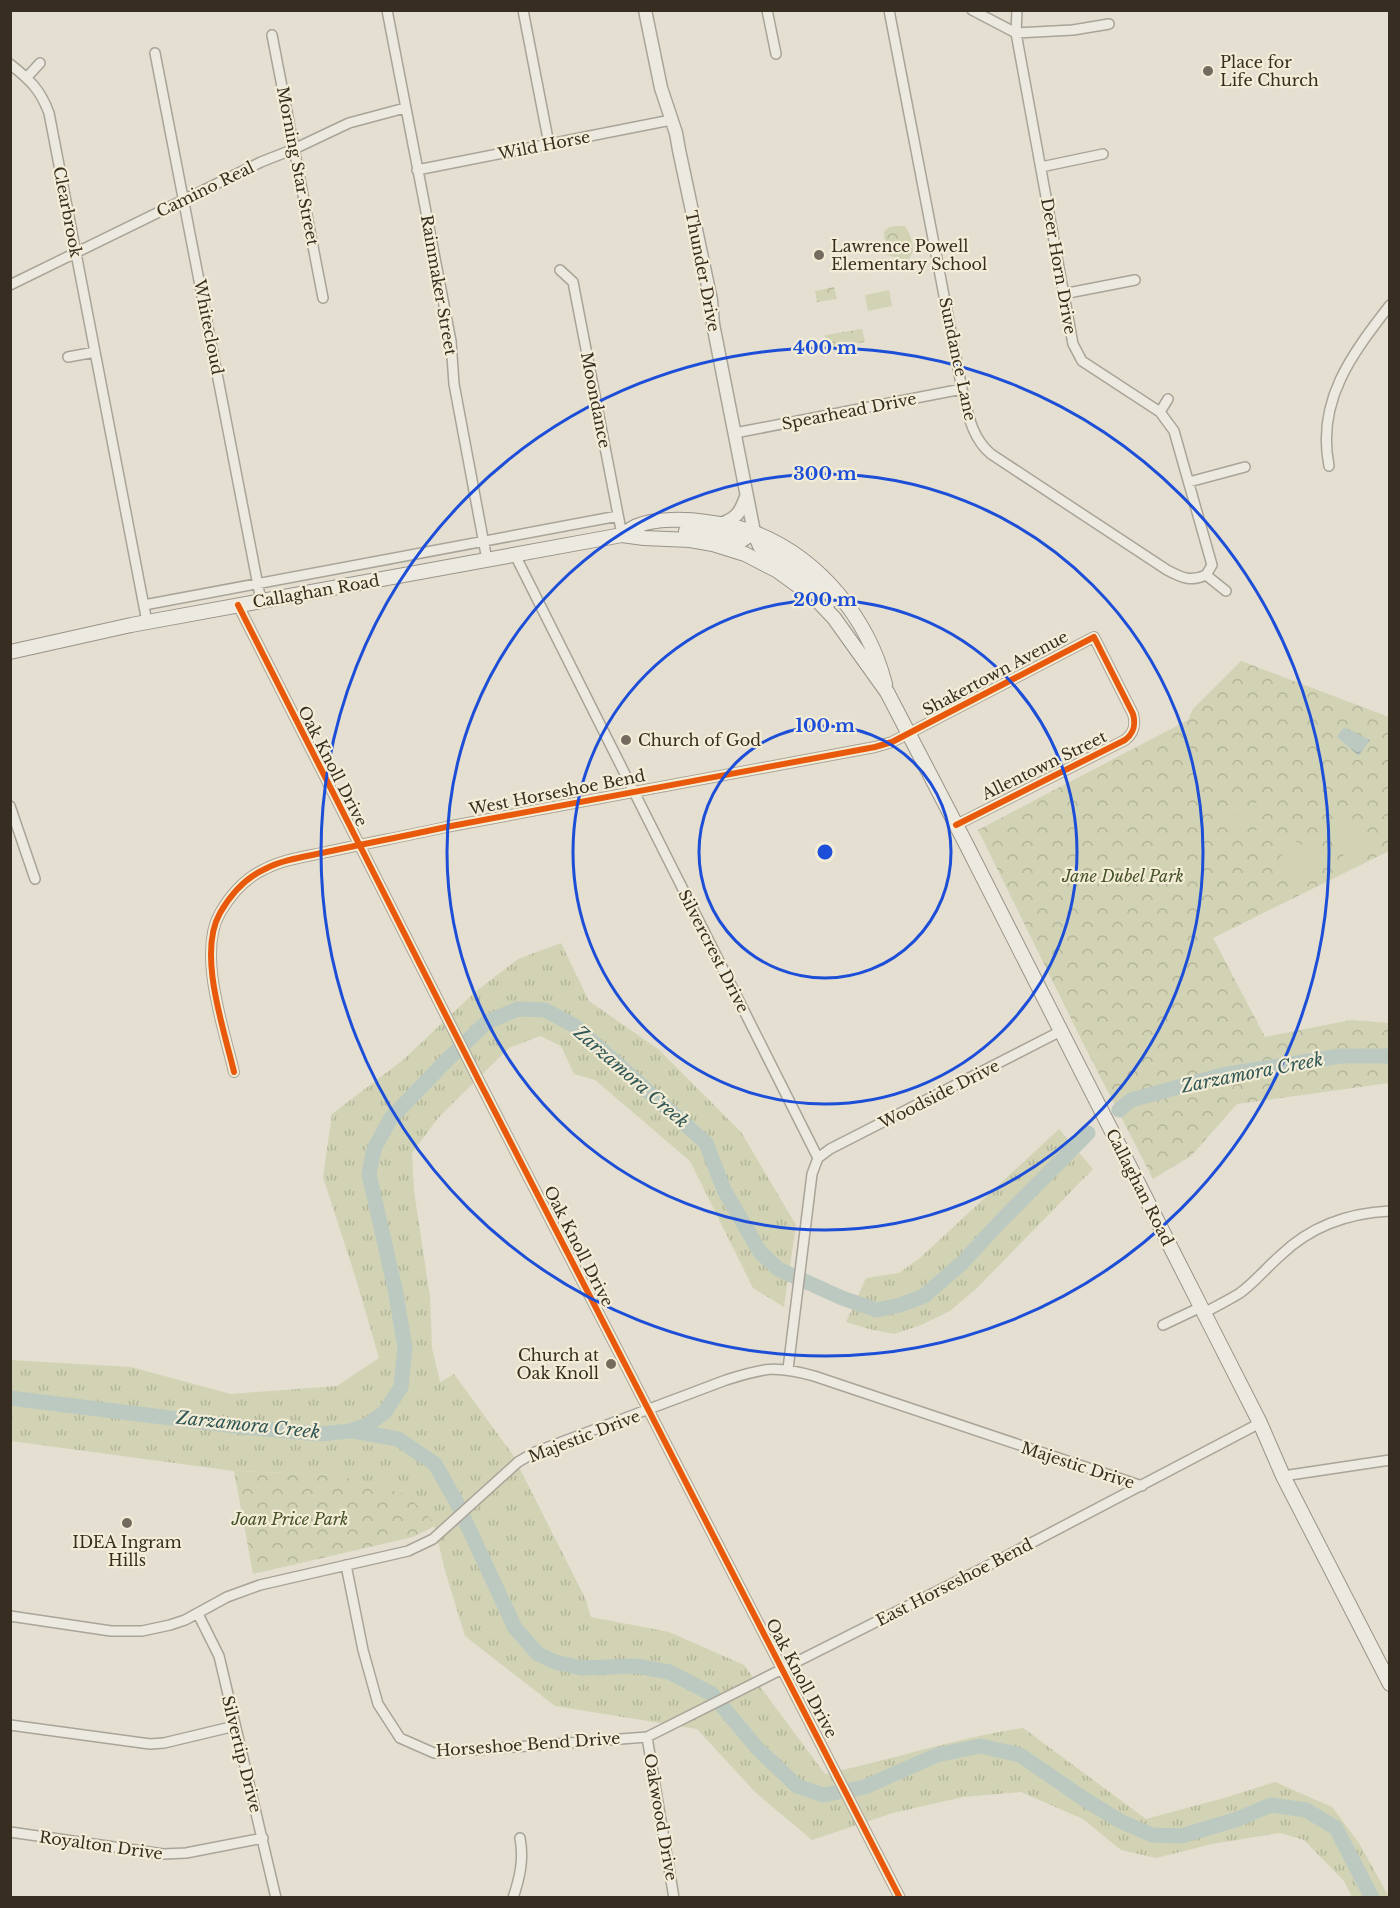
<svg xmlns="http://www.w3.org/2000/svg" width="1400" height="1908" font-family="'Libre Baskerville',serif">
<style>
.grass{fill:url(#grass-tufts)}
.forest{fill:url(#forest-crowns)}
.garden{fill:#d1d3b4}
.water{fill:url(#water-ripples)}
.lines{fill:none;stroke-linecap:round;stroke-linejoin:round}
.river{stroke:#bbc9c1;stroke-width:15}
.minor-casing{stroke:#a9a498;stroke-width:12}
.tertiary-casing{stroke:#a9a498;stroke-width:15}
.secondary-casing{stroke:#999388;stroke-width:16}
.minor{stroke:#ece9e1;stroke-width:9}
.tertiary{stroke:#ece9e1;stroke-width:12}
.secondary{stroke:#ece9e1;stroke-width:14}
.cycleway-casing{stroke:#f3edd7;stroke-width:10}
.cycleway{stroke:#e8590c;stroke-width:6}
.ring{fill:none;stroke:#1d4ed8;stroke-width:3}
.poi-dot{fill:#746b5e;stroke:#f3edd7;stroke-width:2}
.labels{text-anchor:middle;stroke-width:4.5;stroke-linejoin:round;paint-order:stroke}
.poi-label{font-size:16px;fill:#382d21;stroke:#f3edd7;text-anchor:start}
.street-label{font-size:16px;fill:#382d21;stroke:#f3edd7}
.park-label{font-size:16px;font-style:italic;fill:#465329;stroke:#f3edd7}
.water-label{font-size:18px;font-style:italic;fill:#315756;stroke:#f3edd7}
.centre{fill:#1d4ed8;stroke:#f3edd7;stroke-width:3}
.ring-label{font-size:18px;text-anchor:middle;font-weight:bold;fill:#1d4ed8;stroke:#f3edd7;stroke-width:4.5;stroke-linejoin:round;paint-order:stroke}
</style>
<defs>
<pattern id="grass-tufts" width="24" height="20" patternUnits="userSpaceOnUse" patternTransform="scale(1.5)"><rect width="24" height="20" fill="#d1d3b4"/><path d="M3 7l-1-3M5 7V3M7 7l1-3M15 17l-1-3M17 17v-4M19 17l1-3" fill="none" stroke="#b4b59a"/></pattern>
<pattern id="forest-crowns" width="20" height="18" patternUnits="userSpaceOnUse" patternTransform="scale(1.5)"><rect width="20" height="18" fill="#d1d3b4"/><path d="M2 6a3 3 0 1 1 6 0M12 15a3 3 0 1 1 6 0" fill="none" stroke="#b4b59a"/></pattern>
<pattern id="water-ripples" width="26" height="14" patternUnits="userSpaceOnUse" patternTransform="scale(1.5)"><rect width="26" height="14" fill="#bbc9c1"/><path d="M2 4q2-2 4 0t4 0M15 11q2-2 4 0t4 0" fill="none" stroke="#a2ada6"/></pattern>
</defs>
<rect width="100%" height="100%" fill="#e4dfd0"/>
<path class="grass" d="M561 943 589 1001 658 1049 741 1132 796 1225 784 1307 753 1288 690 1161 595 1080 574 1074 561 1046 540 1036 509 1048 438 1118 412 1153 414 1191 430 1297 432 1348 440 1382 454 1374 513 1455 586 1600 591 1617 669 1632 744 1665 825 1774C891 1760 956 1738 1023 1728L1146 1819 1224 1798 1275 1782 1332 1807 1359 1843 1389 1897H1352L1344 1881 1304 1840 1280 1833 1212 1844 1156 1858 1121 1850 1083 1819 1021 1792 963 1797 893 1813 812 1840 755 1792 697 1729 555 1706 465 1636 446 1574 433 1521 336 1475 234 1471 11 1441 10 1360 131 1367 231 1394 337 1386 379 1358 356 1279 323 1177 332 1114 403 1060 475 992 518 959Z
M1059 1129 1093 1169 977 1288 950 1311 921 1325 894 1334 869 1329 846 1322 866 1278 899 1273 920 1258Z"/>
<path class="forest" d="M905 226C911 235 918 252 907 260L886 255 884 232C888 225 897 226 905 226Z
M834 287 837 299 817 302 815 291Z
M862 329 865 342 827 348 825 335Z
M1241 661 1389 717V851L1213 938 1265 1037 1351 1020 1389 1023V1083L1237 1104 1191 1156 1153 1179 1085 1047 978 830 1188 720 1193 709Z
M234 1471 336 1475 405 1494 433 1521 435 1526 413 1537 253 1574Z"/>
<path class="garden" d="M889 290 892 306 868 311 865 295Z
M1258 802 1264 814 1238 829 1231 817Z
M1357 817 1364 829 1337 843 1331 830Z
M1269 823 1276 835 1249 850 1243 838Z
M1366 834 1372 846 1346 860 1339 848Z
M1292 839 1304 846 1287 872 1276 864Z
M1307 848 1319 856 1303 881 1291 874Z"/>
<path class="water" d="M1344 727 1370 740 1359 756 1337 737Z"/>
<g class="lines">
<path class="river" d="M1119 1110 1131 1100 1222 1075 1340 1056H1390
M10 1398 243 1427 320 1434 350 1431 367 1425 385 1412 401 1387 405 1347 395 1289 369 1174 374 1149 391 1118 446 1061 487 1022 518 1009 545 1010 575 1026 706 1143 724 1190 760 1252 778 1269 842 1298 877 1310 900 1305 924 1296 962 1263 998 1224 1088 1133
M353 1431 398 1439 435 1464 456 1501 515 1628 538 1654 555 1662 582 1668 636 1666 669 1672 712 1694 758 1749 797 1786 823 1795 865 1787 937 1755 980 1746 1020 1755 1084 1799 1120 1821 1152 1835 1181 1836 1235 1820 1271 1805 1306 1810 1336 1828 1372 1898"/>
<g class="minor-casing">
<path id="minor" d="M387 10 451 341 454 384 487 560
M523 10 549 144
M767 10 776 54
M889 10 962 389C968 413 971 437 991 454L1167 570C1182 578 1191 582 1206 575
M972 10 1016 33 1073 30 1109 24
M1017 10 1016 33 1073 344 1082 361 1160 412 1174 431 1212 565 1206 575
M272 35 323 298
M155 53 261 601
M10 64C30 80 40 89 49 113L147 622
M27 77 40 63
M1041 167 1103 154
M417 170 671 120
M560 270 573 282 622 535
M10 285 261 162 294 149 349 123 405 108
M1063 294 1135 280
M68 357 95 352
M1160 412 1168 399
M735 433 962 389
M1329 466C1316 401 1352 354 1390 305
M1189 482 1245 467
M514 553 818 1158 812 1174 788 1369
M1206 575 1226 591
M144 605 618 516
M238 605 479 1081 900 1898
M10 806 35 879
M234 1072C224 1029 197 953 220 913 231 894 245 878 265 869 282 860 303 857 322 853 363 844 405 836 446 827 589 800 732 773 875 747L892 742 1094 637 1133 714C1136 725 1134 733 1125 740L956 825
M818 1158 830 1149 1061 1031
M1204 1313C1216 1306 1229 1300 1240 1293 1255 1282 1267 1267 1281 1255 1311 1226 1348 1213 1390 1211
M1163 1325 1201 1307
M1283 1476 1390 1460
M346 1565 363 1650 378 1704 400 1738 434 1753 647 1737 995 1562 1260 1423
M198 1614 219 1656 276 1898
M10 1616 111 1631H142L170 1625 185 1620 227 1597 260 1585 408 1551 433 1539 518 1462 535 1452 726 1380C764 1368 775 1365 814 1376L1142 1486
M10 1725 150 1744 164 1743 235 1726
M647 1737 674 1898
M10 1832 163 1854 186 1853 263 1838
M513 1898C520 1877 524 1859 520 1838"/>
</g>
<g class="tertiary-casing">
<path id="tertiary" d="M645 10 661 88 676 133 679 150 711 300 713 324 754 532
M721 524C737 518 740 513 746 497"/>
</g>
<g class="secondary-casing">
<path id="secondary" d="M686 531 742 540 754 532 760 546 803 575 830 601
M622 535C627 532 632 528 637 526 654 518 688 519 706 522 722 524 740 527 755 533 819 558 868 618 885 684
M10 652 131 625 622 535 644 538 690 540 713 544 745 554 778 571 815 598 834 618 887 692 965 842 1201 1307 1260 1423 1283 1476 1390 1684"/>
</g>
<use href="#minor" class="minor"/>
<use href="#tertiary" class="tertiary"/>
<use href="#secondary" class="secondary"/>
<g class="cycleway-casing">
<path id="cycleway" d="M238 605 479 1081 900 1898
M234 1072C224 1029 197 953 220 913 231 894 245 878 265 869 282 860 303 857 322 853 363 844 405 836 446 827 589 800 732 773 875 747L892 742 1094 637 1133 714C1136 725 1134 733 1125 740L956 825"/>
</g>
<use href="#cycleway" class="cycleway"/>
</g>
<g class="ring">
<circle cx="825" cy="852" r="126"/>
<circle cx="825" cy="852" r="252"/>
<circle cx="825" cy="852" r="378"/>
<circle cx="825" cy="852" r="504"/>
</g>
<g class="poi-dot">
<circle cx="1208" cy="71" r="6"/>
<circle cx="819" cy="255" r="6"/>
<circle cx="626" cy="740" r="6"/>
<circle cx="611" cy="1364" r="6"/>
<circle cx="127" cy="1523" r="6"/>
</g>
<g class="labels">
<g class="poi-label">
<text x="1220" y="68">Place for<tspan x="1220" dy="18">Life Church</tspan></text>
<text x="831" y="252">Lawrence Powell<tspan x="831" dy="18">Elementary School</tspan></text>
<text x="638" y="746">Church of God</text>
<text x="599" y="1361" text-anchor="end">Church at<tspan x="599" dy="18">Oak Knoll</tspan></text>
<text x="127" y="1548" text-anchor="middle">IDEA Ingram<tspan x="127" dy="18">Hills</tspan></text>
</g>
<g class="street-label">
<text transform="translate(544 145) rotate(-11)" y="6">Wild Horse</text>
<text transform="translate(298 166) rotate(79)" y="6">Morning Star Street</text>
<text transform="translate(205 189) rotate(-26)" y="6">Camino Real</text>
<text transform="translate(68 212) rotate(79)" y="6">Clearbrook</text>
<text transform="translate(1059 266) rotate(80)" y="6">Deer Horn Drive</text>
<text transform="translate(703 271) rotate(79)" y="6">Thunder Drive</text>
<text transform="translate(439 285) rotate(80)" y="6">Rainmaker Street</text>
<text transform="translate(209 327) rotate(79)" y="6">Whitecloud</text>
<text transform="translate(958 359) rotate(78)" y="6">Sundance Lane</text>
<text transform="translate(596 400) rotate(79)" y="6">Moondance</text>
<text transform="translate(849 411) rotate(-11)" y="6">Spearhead Drive</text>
<text transform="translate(316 591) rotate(-10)" y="6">Callaghan Road</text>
<text transform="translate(995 673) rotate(-28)" y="6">Shakertown Avenue</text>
<text transform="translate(1044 765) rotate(-26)" y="6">Allentown Street</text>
<text transform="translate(333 766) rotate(63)" y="6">Oak Knoll Drive</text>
<text transform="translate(557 792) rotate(-11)" y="6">West Horseshoe Bend</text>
<text transform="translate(714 951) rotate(63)" y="6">Silvercrest Drive</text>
<text transform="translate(939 1094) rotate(-27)" y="6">Woodside Drive</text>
<text transform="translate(1140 1187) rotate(63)" y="6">Callaghan Road</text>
<text transform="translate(579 1246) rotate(63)" y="6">Oak Knoll Drive</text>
<text transform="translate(584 1436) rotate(-21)" y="6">Majestic Drive</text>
<text transform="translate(1078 1465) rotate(18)" y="6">Majestic Drive</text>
<text transform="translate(954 1582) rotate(-27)" y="6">East Horseshoe Bend</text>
<text transform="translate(802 1678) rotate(62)" y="6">Oak Knoll Drive</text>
<text transform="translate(528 1744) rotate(-4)" y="6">Horseshoe Bend Drive</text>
<text transform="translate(242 1754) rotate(76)" y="6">Silvertip Drive</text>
<text transform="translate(661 1817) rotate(80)" y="6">Oakwood Drive</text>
<text transform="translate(101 1845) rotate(8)" y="6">Royalton Drive</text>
</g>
<g class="park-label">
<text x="1123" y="882">Jane Dubel Park</text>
<text x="290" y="1525">Joan Price Park</text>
</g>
<g class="water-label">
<text transform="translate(1252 1073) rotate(-11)" y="6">Zarzamora Creek</text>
<text transform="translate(631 1077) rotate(41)" y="6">Zarzamora Creek</text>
<text transform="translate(248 1425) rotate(6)" y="6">Zarzamora Creek</text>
</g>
</g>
<circle cx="825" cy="852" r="9" class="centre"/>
<g class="ring-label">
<text x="825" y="354">400 m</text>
<text x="825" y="480">300 m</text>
<text x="825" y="606">200 m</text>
<text x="825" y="732">100 m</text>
</g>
<rect width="1400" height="1908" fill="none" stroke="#382d21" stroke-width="24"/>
</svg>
